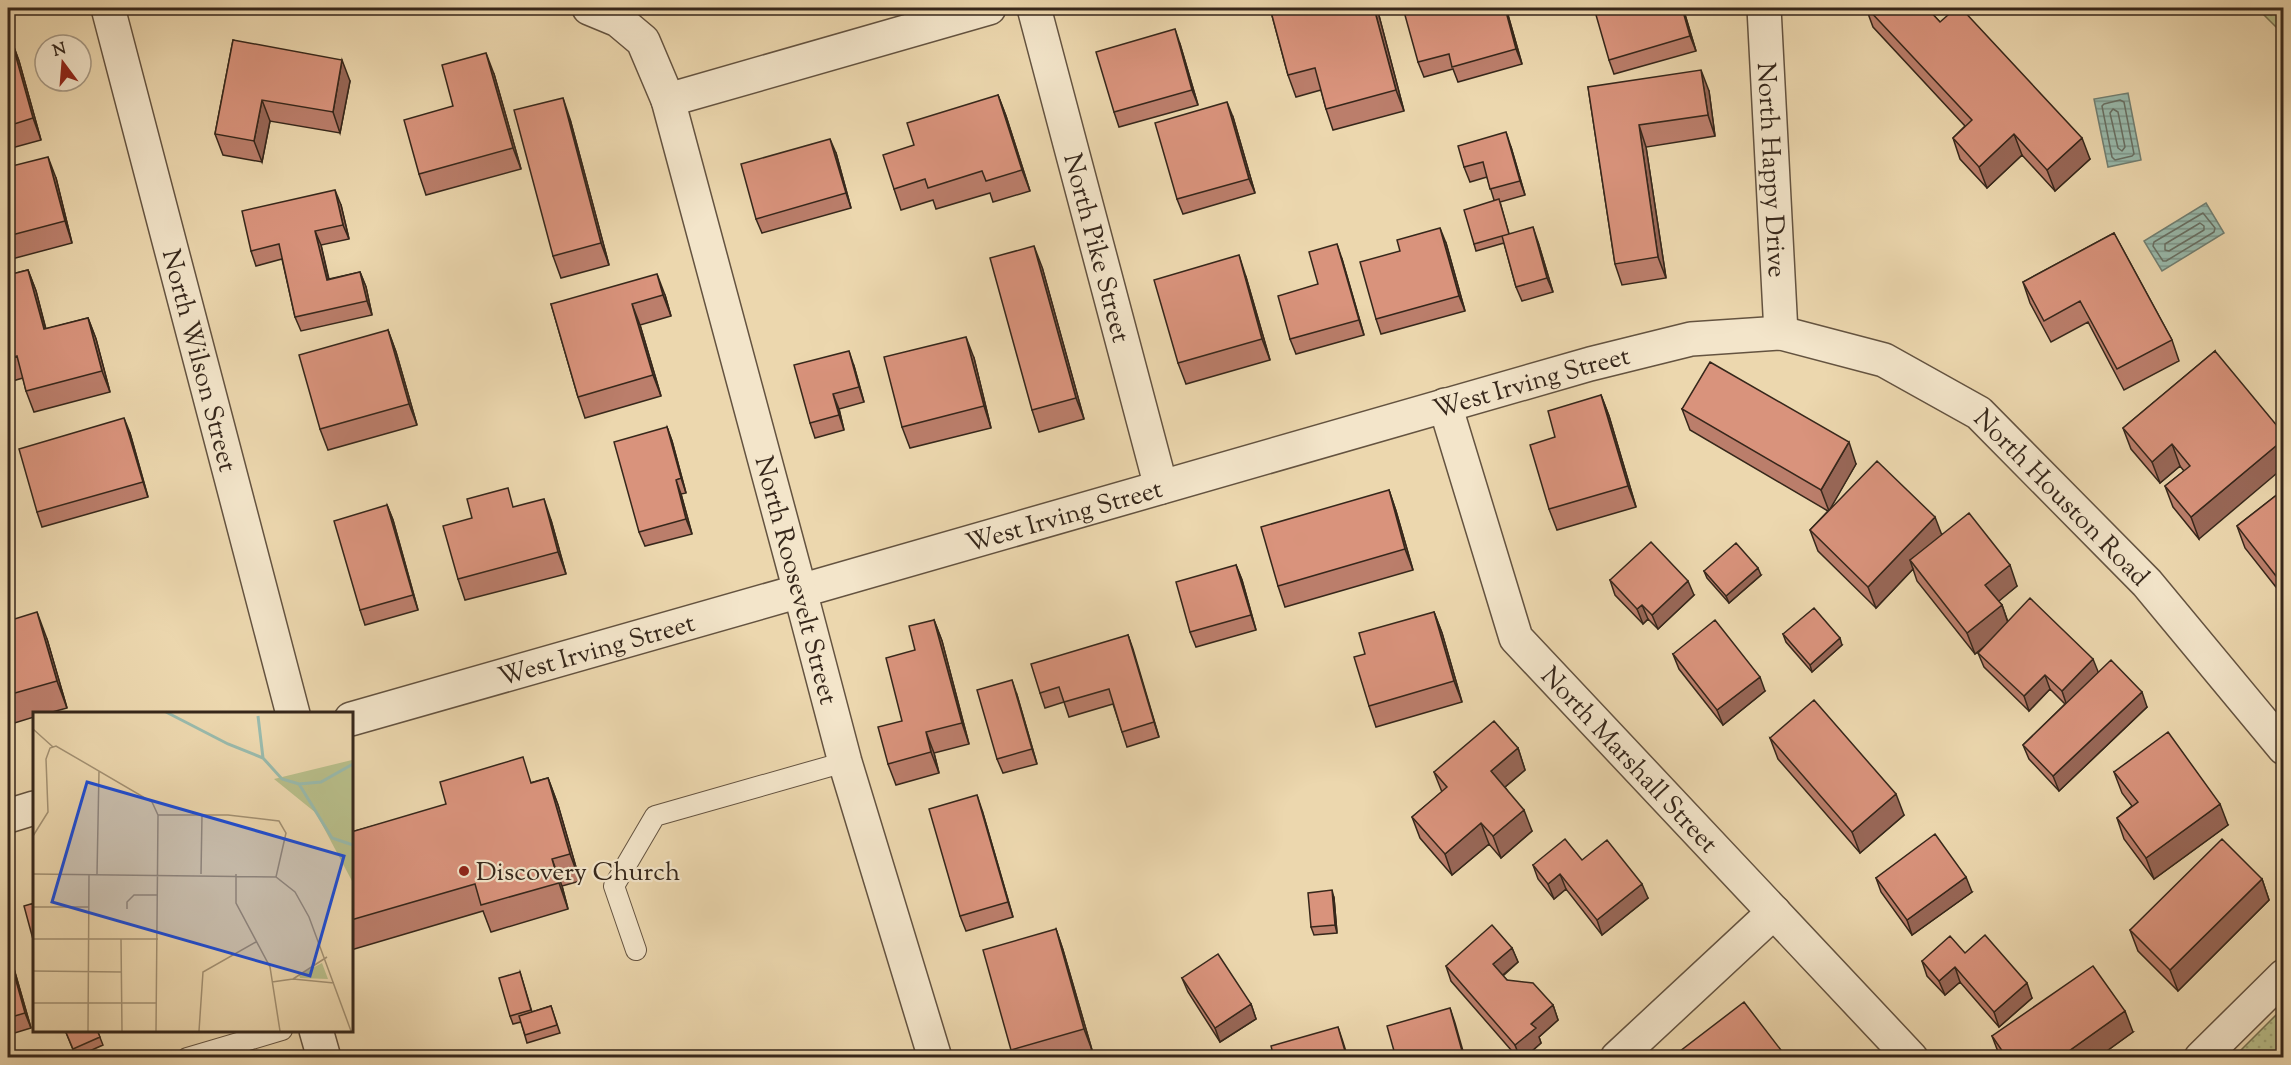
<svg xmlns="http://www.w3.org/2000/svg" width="2291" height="1065" font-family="'Sorts Mill Goudy',serif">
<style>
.park{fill:url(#park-dots);stroke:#777252;stroke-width:1.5}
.water{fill:url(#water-rules);stroke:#717f72;stroke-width:1.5}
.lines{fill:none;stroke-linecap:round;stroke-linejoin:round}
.shore{stroke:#687064;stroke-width:1.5}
.service-casing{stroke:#645340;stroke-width:22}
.minor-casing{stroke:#645340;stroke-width:36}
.tertiary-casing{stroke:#645340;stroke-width:36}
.service{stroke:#f3e5ca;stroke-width:20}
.minor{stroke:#f3e5ca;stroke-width:33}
.tertiary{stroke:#f3e5ca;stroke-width:33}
.wall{fill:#bb7e6b;stroke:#36271b;stroke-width:1.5}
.shaded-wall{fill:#986757;stroke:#36271b;stroke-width:1.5}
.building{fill:#d9937c;stroke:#36271b;stroke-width:1.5}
.poi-dot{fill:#8f2418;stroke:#f3e5ca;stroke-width:2}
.labels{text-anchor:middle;stroke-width:4.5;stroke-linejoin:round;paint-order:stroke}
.street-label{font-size:26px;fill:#36271b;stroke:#f3e5ca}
.poi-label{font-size:26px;fill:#36271b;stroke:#f3e5ca;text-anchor:start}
.inset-river{fill:none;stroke:#99baac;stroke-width:3}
.inset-road{fill:none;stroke:#a39173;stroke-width:1.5}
.view{fill:#1d4ed8;fill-opacity:0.15;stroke:#1d4ed8;stroke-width:3}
.inset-edge{fill:none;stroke:#36271b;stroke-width:3}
</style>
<defs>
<pattern id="park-dots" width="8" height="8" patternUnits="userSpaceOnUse" patternTransform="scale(1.5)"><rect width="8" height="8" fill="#b8be8a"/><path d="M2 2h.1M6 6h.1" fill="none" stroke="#9fa376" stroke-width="1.8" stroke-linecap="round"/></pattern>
<pattern id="water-rules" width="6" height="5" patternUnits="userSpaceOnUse" patternTransform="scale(1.5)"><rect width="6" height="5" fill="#99baac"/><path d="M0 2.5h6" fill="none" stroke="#7e978b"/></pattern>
</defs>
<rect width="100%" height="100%" fill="#ecd7ae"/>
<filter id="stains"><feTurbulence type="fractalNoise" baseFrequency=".00333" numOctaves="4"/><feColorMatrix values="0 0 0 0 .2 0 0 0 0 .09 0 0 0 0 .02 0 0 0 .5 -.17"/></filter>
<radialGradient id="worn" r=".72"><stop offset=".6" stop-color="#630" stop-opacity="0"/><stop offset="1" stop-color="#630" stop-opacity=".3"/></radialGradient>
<path class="park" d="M2257 8H2283V34Z
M2283 1008V1057H2234Z"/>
<path class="water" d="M2128 93 2141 160 2108 167 2094 99Z
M2206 203 2224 233 2162 271 2144 241Z"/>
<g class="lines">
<path class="shore" d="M2120 100 2124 102 2134 154 2132 156 2115 160 2112 157 2102 106 2104 104Z
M2113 109 2118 112 2125 147 2122 151 2118 148 2110 113Z
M2203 213 2215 228 2214 232 2166 261H2163L2153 246 2154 242Z
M2200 223 2204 226V230L2169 251 2165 250V244Z"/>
<g class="service-casing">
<path id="service" d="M636 950 614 886 655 816 845 762
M187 1058 282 1030"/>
</g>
<g class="minor-casing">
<g id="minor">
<path id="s1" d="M108 8 293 714"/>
<path d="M589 8 618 20 643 41 668 100 989 8"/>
<path id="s2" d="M1034 8 1161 487"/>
<path id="s3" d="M1764 8 1781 333"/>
<path id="s4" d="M668 100 800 591 1590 364 1691 339 1781 333 1884 360 1979 413 2147 583 2284 748"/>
<path id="s5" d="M1445 405 1516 638 1911 1058"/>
<path d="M316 1030 324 1058"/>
<path d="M1617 1058 1774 912"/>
<path d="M2201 1058 2284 976"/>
</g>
</g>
<g class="tertiary-casing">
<g id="tertiary">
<path id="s6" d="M351 719 800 591 845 762 935 1058"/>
<path d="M8 816 34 808"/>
</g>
</g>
<use href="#service" class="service"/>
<use href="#minor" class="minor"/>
<use href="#tertiary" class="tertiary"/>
</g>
<path class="wall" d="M1270 8H1377L1404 111 1333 130 1326 109 1321 90 1296 97 1288 75Z
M1506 8 1522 64 1458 82 1453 69 1424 77 1418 62Z
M1683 8 1696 51 1614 74 1609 60Z
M1866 8H1927L1940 22 2090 159 2055 191 2022 155 1987 188 1960 159 1953 138 1965 126 1873 27Z
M11 39 19 61 41 140 8 149V40Z
M233 40 350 81 340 133 270 121 262 162 223 155 215 134Z
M1180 44 1198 105 1119 127 1114 112Z
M494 74 521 169 426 195 419 174 453 106Z
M1588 87 1709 91 1715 136 1646 147 1666 278 1622 285 1615 264Z
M998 95 1006 116 1030 191 993 202 990 193 936 209 933 200 901 210 894 189 914 145Z
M1233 117 1255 193 1183 214 1177 199Z
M570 119 609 265 561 278 553 256Z
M1511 147 1525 195 1500 202 1509 234 1538 242 1553 292 1522 301 1516 287 1504 243 1476 251 1474 244 1494 200 1487 177 1470 182 1464 167Z
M836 153 851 208 762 233 756 219Z
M8 167 56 178 72 243 8 260Z
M341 205 349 239 321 245 329 279 360 272 366 287 372 315 301 331 295 317 282 259 256 266 251 251Z
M2114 233 2172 340 2179 361 2124 390 2088 322 2051 342 2030 303 2023 282Z
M1446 243 1465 311 1381 334 1376 319Z
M1342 259 1364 335 1296 354 1290 339 1318 284Z
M1042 267 1084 419 1039 432 1032 410Z
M28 270 36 291 46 329 88 318 96 339 110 392 34 412 26 391 23 378 9 382 8 377V275Z
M1246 277 1270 360 1186 384 1178 363Z
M665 295 671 316 640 325 661 396 585 418 578 397 551 304Z
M388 330 396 352 417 425 328 450 320 429Z
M2215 351 2199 539 2173 507 2165 486 2184 471 2180 466 2160 483 2131 449 2123 428Z
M974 358 991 428 910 448 902 427Z
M854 366 864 402 839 409 844 430 815 438 810 423Z
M1601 395 1609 416 1636 507 1557 530 1549 509 1555 437Z
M1682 409 1856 464 1829 510 1942 534 2017 586 1998 601 2002 605 2008 622 2098 673 2147 707 2059 791 2029 759 2023 745 2065 704 2050 689 2029 711 1984 667 1978 653 1984 647 1975 654 1917 581 1913 569 1876 608 1818 551 1810 530 1828 511 1690 430Z
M667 427 672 441 686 493 681 494 692 534 645 546 639 532Z
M130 433 148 497 42 527 37 512Z
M1389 490 1396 511 1413 570 1285 607 1278 586Z
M2283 490V596L2245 548 2237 526Z
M387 505 393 520 418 610 365 625 360 610Z
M515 507 551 520 566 574 465 600 458 579Z
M1236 565 1242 580 1256 630 1196 647 1190 632Z
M1704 571 1761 575 1729 603 1707 578Z
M1610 580 1694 595 1658 629 1648 619 1643 624 1615 595Z
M1434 612 1442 633 1462 702 1376 727 1369 706 1365 654Z
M934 620 942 641 969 744 934 753 939 773 896 785 888 764 902 721 915 650Z
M8 621 47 639 67 708 45 714H34V717L8 725Z
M1783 634 1842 645 1812 672 1786 642Z
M1128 635 1159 737 1127 747 1113 704 1069 717 1064 702 1045 708 1040 693Z
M1673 654 1765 691 1723 725 1679 669Z
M1017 695 1037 764 1003 773 997 759Z
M1770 738 1904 815 1860 853 1778 759Z
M1518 748 1525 770 1505 787 1532 831 1501 858 1489 844 1452 875 1420 838 1412 817 1442 792 1434 772Z
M2114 772 2228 825 2154 879 2124 839 2117 818 2132 806 2122 793Z
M548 778 558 805 580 881 562 886 568 909 491 932 483 911 351 950V832Z
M982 810 1013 917 966 931 960 916Z
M1582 860 1648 898 1602 935 1566 889 1554 899 1538 879 1533 865Z
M1876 878 1972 892 1912 935 1881 892Z
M2262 879 2269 900 2178 991 2138 951 2130 930Z
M1334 898 1337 933 1314 935 1311 927Z
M1056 929 1063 950 1092 1050 1067 1058H1014L1011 1050Z
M8 948 31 1028 8 1035Z
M1512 948 1518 962 1503 976 1507 980 1553 1005 1558 1020 1539 1037 1541 1043 1524 1058H1518L1451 981 1446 966Z
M1965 953 2032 998 1999 1027 1960 982 1945 995 1927 976 1922 961Z
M520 972 532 1012 551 1006 560 1033 527 1043 521 1022 513 1024 510 1016Z
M1182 978 1251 1004 1256 1019 1220 1042 1188 992Z
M65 1030H97L103 1045 76 1057Z
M2133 1032 2097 1058 2000 1057 1992 1036Z"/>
<path class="shaded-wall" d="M1374 8H1377L1404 111 1396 90Z
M1505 8H1506L1522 64 1516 49Z
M1682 8H1683L1696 51 1690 36Z
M1175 29 1180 44 1198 105 1192 90Z
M11 39 19 61 41 140 33 118Z
M486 53 494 74 521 169 513 148Z
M342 60 350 81 340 133 333 112Z
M1701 70 1709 91 1715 136 1708 115Z
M998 95 1006 116 1030 191 1022 170Z
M563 98 570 119 609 265 601 243Z
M262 100 270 121 262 162 254 141Z
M1227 102 1233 117 1255 193 1249 179Z
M1639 125 1646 147 1666 278 1658 257Z
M1506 132 1511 147 1525 195 1520 181Z
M2014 134 2022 155 1987 188 1979 167Z
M2082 138 2090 159 2055 191 2047 170Z
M830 139 836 153 851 208 846 193Z
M48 157 56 178 72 243 65 221Z
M335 190 341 205 349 239 343 225Z
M1533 227 1538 242 1553 292 1547 278Z
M1440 228 1446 243 1465 311 1459 296Z
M315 231 321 245 332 295 327 280Z
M1337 244 1342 259 1364 335 1359 320Z
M1034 246 1042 267 1084 419 1076 398Z
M1239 255 1246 277 1270 360 1262 339Z
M28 270 36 291 51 350 44 329Z
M360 272 366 287 372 315 367 301Z
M657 274 665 295 671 316 663 295Z
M632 304 640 325 661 396 653 375Z
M88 318 96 339 110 392 102 371Z
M388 330 396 352 417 425 409 404Z
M966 337 974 358 991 428 984 406Z
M849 351 854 366 864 402 859 387Z
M833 394 839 409 844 430 839 415Z
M1601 395 1609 416 1636 507 1628 486Z
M124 418 130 433 148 497 143 482Z
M667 427 672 441 686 493 681 478Z
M2283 440V468L2199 539 2191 517Z
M1849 442 1856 464 1829 511 1821 490Z
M2172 444 2180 466 2160 483 2152 462Z
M676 480 681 494 692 534 686 519Z
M1389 490 1396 511 1413 570 1405 549Z
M544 499 551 520 566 574 558 552Z
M387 505 393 520 418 610 413 595Z
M1935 517 1943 538 1910 560 1913 569 1876 608 1868 587Z
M1236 565 1242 580 1256 630 1251 615Z
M2010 565 2017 586 1993 606 1985 585Z
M1758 568 1761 575 1729 603 1726 596Z
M1688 581 1694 595 1658 629 1652 615Z
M1642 605 1648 619 1643 624 1637 609Z
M2002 605 2009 626 1975 654 1967 633Z
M37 612 47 639 67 708 57 681Z
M1434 612 1442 633 1462 702 1454 681Z
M934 620 942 641 969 744 962 723Z
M1128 635 1133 649 1159 737 1154 722Z
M1840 638 1842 645 1812 672 1810 665Z
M2093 659 2099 674 2067 706 2062 691Z
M2045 675 2050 689 2029 711 2024 696Z
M1760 677 1765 691 1723 725 1717 710Z
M1012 680 1017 695 1037 764 1032 749Z
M2142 692 2147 707 2059 791 2053 776Z
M926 732 934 753 939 773 931 752Z
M1518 748 1525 770 1499 792 1491 771Z
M548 778 558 805 580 881 570 854Z
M1896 794 1904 815 1860 853 1852 832Z
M977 795 982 810 1013 917 1008 902Z
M2220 804 2228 825 2154 879 2146 858Z
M1524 810 1532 831 1501 858 1493 836Z
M1481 823 1489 844 1452 875 1445 854Z
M552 859 562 886 568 909 559 883Z
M1560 874 1566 889 1554 899 1548 884Z
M1966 877 1972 892 1912 935 1907 920Z
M2262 879 2269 900 2178 991 2170 970Z
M1642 884 1648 898 1602 935 1597 920Z
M1332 890 1334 898 1337 933 1335 925Z
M1056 929 1063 950 1092 1050 1084 1029Z
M8 948 31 1028 25 1013 8 952Z
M1512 948 1518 962 1498 979 1493 964Z
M1955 967 1960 982 1945 995 1939 981Z
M2027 983 2032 998 1999 1027 1994 1012Z
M1251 1004 1256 1019 1220 1042 1215 1028Z
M1553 1005 1558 1020 1539 1037 1541 1043 1524 1058H1520L1515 1045 1531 1024Z
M1450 1008 1455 1023 1465 1058H1464Z
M2125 1011 2133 1032 2097 1058H2059Z
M1338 1027 1343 1042 1348 1058H1347Z"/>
<path class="building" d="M1270 8H1374L1396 90 1326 109 1315 68 1288 75Z
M1403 8H1505L1516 49 1452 67 1449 54 1418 62Z
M1594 8H1682L1690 36 1609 60Z
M1867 8H1927L1940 22 1956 8H1961L2082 138 2047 170 2014 134 1979 167 1953 138 1972 120Z
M1175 29 1192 90 1114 112 1096 52Z
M11 39 33 118 8 126V40Z
M233 40 342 60 333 112 262 100 254 141 215 134Z
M486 53 513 148 419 174 404 120 453 106 442 65Z
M1701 70 1708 115 1639 125 1658 257 1615 264 1588 87Z
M998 95 1022 170 986 181 982 171 928 188 925 179 894 189 883 155 914 145 907 123Z
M563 98 601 243 553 256 514 110Z
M1227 102 1249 179 1177 199 1155 123Z
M1506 132 1520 181 1490 189 1483 162 1464 167 1458 146Z
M830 139 846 193 756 219 741 164Z
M48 157 65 221 8 236V167Z
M335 190 343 225 315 231 327 280 360 272 367 301 295 317 279 244 251 251 242 211Z
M1499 199 1509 234 1474 244 1464 210Z
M1533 227 1547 278 1516 287 1502 236Z
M1440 228 1459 296 1376 319 1360 262 1400 251 1397 240Z
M2114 233 2172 340 2117 369 2080 301 2044 321 2023 282Z
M1337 244 1359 320 1290 339 1278 296 1318 284 1309 252Z
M1034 246 1076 398 1032 410 990 258Z
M1239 255 1262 339 1178 363 1154 280Z
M28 270 44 329 88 318 102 371 26 391 17 356 8 359V275Z
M657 274 663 295 632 304 653 375 578 397 551 304Z
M388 330 409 404 320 429 299 355Z
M966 337 984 406 902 427 884 357Z
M849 351 859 387 833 394 839 415 810 423 794 365Z
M2215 351 2283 433V440L2191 517 2165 486 2190 466 2172 444 2152 462 2123 428Z
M1710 362 1849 442 1821 490 1682 409Z
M1601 395 1628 486 1549 509 1530 445 1555 437 1548 411Z
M124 418 143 482 37 512 19 449Z
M667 427 681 478 676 480 686 519 639 532 614 442Z
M1877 461 1935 517 1868 587 1810 530Z
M508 488 513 507 544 499 558 552 458 579 443 526 472 518 467 499Z
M1389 490 1405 549 1278 586 1261 527Z
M2283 490V585L2237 526Z
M387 505 413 595 360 610 334 521Z
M1969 513 2010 565 1985 585 2002 605 1967 633 1910 560Z
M1651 542 1688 581 1652 615 1642 605 1637 609 1610 580Z
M1736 543 1758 568 1726 596 1704 571Z
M1236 565 1251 615 1190 632 1176 582Z
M2030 598 2093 659 2062 691 2045 675 2024 696 1978 653Z
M1814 608 1840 638 1810 665 1783 634Z
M37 612 57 681 8 695V621Z
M1434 612 1454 681 1369 706 1354 657 1365 654 1359 633Z
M934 620 962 723 926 732 931 752 888 764 878 727 902 721 886 658 915 650 909 626Z
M1715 620 1760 677 1717 710 1673 654Z
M1128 635 1154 722 1122 732 1109 689 1064 702 1059 687 1040 693 1031 664Z
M2111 660 2142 692 2053 776 2023 745Z
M1012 680 1032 749 997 759 977 690Z
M1814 700 1896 794 1852 832 1770 738Z
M1494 721 1518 748 1491 771 1524 810 1493 836 1481 823 1445 854 1412 817 1447 787 1434 772Z
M2168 732 2220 804 2146 858 2117 818 2138 802 2114 772Z
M523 757 531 783 548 778 570 854 552 859 559 883 481 905 475 884 351 920V832L446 804 440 782Z
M977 795 1008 902 960 916 929 809Z
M1935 834 1966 877 1907 920 1876 878Z
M1565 839 1582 860 1607 840 1642 884 1597 920 1560 874 1548 884 1533 865Z
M2222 839 2262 879 2170 970 2130 930Z
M1332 890 1335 925 1311 927 1308 893Z
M34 903V943L24 906Z
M1492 925 1512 948 1493 964 1507 980 1533 983 1553 1005 1531 1024 1536 1028 1515 1045 1446 966Z
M1056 929 1084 1029 1011 1050 983 950Z
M1985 935 2027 983 1994 1012 1955 967 1939 981 1922 961 1950 936 1965 953Z
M8 952 25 1013 8 1018Z
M1218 954 1251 1004 1215 1028 1182 978Z
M2093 966 2125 1011 2059 1058H2007L1992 1036Z
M520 972 531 1010 510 1016 499 978Z
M1744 1002 1787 1058H1671Z
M551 1006 557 1025 525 1035 519 1016Z
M1450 1008 1464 1058H1396L1387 1026Z
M1338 1027 1347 1058H1274L1271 1046Z
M65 1030H97L100 1037 73 1049Z"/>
<circle class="poi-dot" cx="464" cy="871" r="6"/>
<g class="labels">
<g class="street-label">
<text dy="9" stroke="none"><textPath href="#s3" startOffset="162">North Happy Drive</textPath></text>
<text dy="9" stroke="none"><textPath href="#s2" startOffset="248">North Pike Street</textPath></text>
<text dy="9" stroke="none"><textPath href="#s1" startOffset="364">North Wilson Street</textPath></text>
<text dy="9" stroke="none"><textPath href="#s4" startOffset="1269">West Irving Street</textPath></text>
<text dy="9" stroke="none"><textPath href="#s4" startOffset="1858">North Houston Road</textPath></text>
<text dy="9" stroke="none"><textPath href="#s4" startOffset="783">West Irving Street</textPath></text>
<text transform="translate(797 580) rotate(75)" y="9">North Roosevelt Street</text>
<text dy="9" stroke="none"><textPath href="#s6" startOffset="255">West Irving Street</textPath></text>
<text dy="9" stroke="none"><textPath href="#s5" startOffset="410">North Marshall Street</textPath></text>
</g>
<g class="poi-label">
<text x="476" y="880">Discovery Church</text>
</g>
</g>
<g transform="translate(33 712)">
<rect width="320" height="320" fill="#ecd7ae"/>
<path d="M319 48H320L319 169 283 101 241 67ZM289 251 295 267 267 266 266 263Z" fill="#b8be8a"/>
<path class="inset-river" d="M133 0 195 32 230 46 249 67 266 72 288 70 320 52M225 4 230 46M266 72 299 126 320 133"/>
<path class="inset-road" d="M0 17 20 35M0 124 15 100 13 47 17 36 23 34 119 90 125 103H195L246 109 253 121 243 165M0 162 243 165 262 180 276 205 318 319M64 162 66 59M168 162 169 103M203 162V191L237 255 247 319M0 195H56M94 197V190L101 183H124M0 227H125M88 227 89 319M0 259 89 260M260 267 294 245M239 270 260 267 301 271M0 291H124M55 319 56 162M123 319 125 103M166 319 170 260 223 230"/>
<path class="view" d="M54 70 311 144 277 264 19 190Z"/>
<rect width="320" height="320" class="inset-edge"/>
</g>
<rect width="2291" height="1065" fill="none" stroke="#ecd7ae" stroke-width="30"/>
<rect x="9" y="9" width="2273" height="1047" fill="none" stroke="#36271b" stroke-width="3"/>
<rect x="15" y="15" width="2261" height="1035" fill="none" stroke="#36271b" stroke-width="1.5"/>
<g transform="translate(63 63) rotate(344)"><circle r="28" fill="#f3e5ca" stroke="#a79984" stroke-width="1.5"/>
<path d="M0-4.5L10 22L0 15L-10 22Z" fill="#8f2418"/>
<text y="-9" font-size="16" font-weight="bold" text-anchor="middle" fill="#36271b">N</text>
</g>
<rect width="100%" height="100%" filter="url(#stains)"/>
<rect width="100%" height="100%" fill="url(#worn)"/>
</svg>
